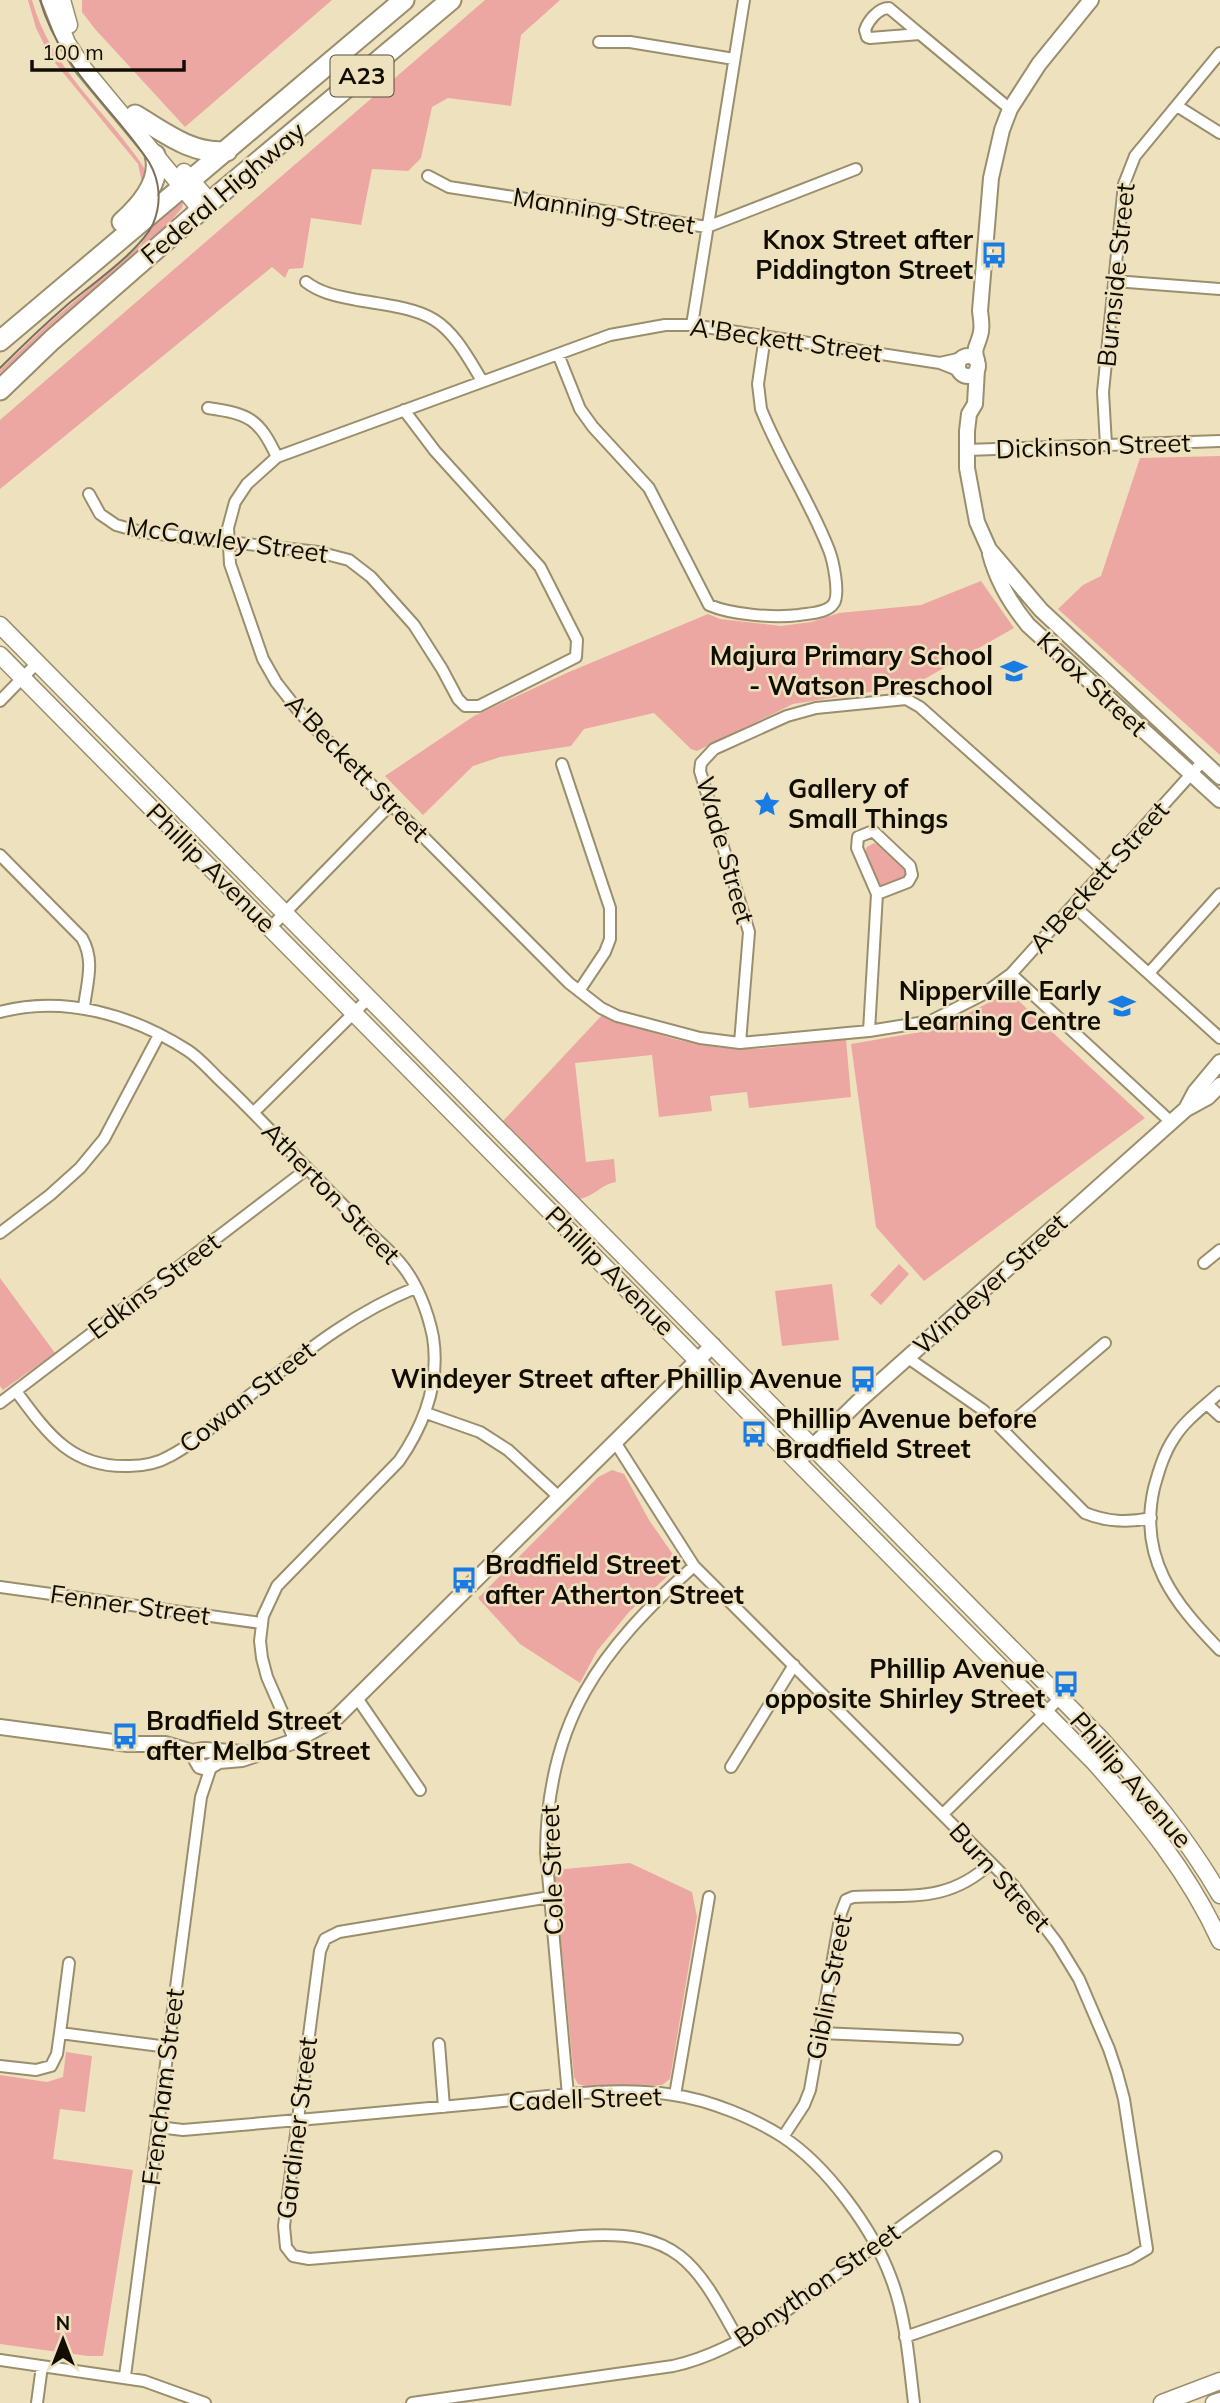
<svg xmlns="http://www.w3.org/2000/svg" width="1220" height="2403" font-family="Mulish,sans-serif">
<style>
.green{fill:#eca7a2}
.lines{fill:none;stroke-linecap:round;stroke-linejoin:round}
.minor-casing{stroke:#9b8e6d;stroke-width:14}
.tertiary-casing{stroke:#9b8e6d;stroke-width:18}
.secondary-casing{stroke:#9b8e6d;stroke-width:19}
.trunk-casing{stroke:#9b8e6d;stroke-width:23}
.minor{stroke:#fff;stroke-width:10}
.tertiary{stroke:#fff;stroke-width:14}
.secondary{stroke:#fff;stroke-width:16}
.trunk{stroke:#fff;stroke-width:19}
.tram{stroke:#79715b;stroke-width:2}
.labels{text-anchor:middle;stroke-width:5;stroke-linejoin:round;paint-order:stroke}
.shield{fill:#eee1be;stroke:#544d3b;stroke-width:2}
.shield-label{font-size:24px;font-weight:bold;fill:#120d03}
.street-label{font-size:26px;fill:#120d03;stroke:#eee1be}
.poi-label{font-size:26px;font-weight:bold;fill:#120d03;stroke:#eee1be;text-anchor:end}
</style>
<rect width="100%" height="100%" fill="#eee1be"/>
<path class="green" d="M28 0H32C52 71 104 108 143 166L148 177 143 187 138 164 51 58 36 28Z
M82 0H332L185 127 95 29 82 12Z
M485 0H560L521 35 511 106 448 98 432 107 421 158 408 171 372 169 361 225 311 218 303 268 289 269 285 278 272 267 0 489V420Z
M182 195 184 201 182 208 170 222 101 282 30 351 16 359 0 374V370L49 323 140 245 155 223Z
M1220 456V755L1058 609 1083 585 1101 576 1140 458Z
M981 581 1014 628 914 685 793 704 697 751 691 749 654 713 584 729 571 746 500 757 473 766 423 815 385 776 474 716 569 672 708 614 720 619 781 626 811 622 839 613 921 605Z
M874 843 882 846 904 867 906 870 904 879 884 886 876 884 865 852 867 847Z
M1009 992 1145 1118 924 1281 876 1227 851 1044 938 1029Z
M603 1014C647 1033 696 1048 744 1049 777 1049 812 1042 846 1039L851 1097 749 1108 747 1092 710 1096 712 1111 659 1117 652 1055 575 1063 586 1162 614 1159 616 1182C601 1184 594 1197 579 1199L503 1121Z
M899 1264 909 1274 881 1305 870 1295Z
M0 1278 55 1353 3 1390 0 1386Z
M832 1284 839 1340 782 1346 775 1291Z
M612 1470 624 1474 628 1481 649 1520 674 1556 675 1569 629 1612 597 1651 580 1683 520 1644 478 1598 598 1477Z
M630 1863 692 1892 697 1917 670 2079 662 2085 591 2087 578 2084 574 2077 554 1870Z
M66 2052 92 2056 85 2112 60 2109 53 2159 133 2170 103 2356H88L0 2344V2075L47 2082 63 2077Z"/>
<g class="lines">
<g class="minor-casing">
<path id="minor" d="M920 34 889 8C878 8 868 21 865 30L867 37 870 38 920 34 1010 109
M599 42H630L734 59
M1177 106 1220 133
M428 176 449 187 707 227 856 169
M1114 281 1220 289
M306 282C322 294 338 296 357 300 434 312 443 313 482 381
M692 325 744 0
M558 354 580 409 593 427 649 488 709 605C732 615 775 618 799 615 810 613 828 613 834 603 840 593 833 560 829 550 810 501 780 457 761 409L758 384 765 336
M940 363 962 358
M960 371 940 363 692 325H665L610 335 277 457 247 484 235 502 228 528 230 564 263 659 276 682 301 714 569 983 601 1008 617 1016 700 1038 740 1043 869 1031 931 1021 982 995 1011 974 1203 761
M208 408C250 414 259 419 277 457
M1106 445 1103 392 1124 184 1135 156 1220 53
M966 450 1220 441
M89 494 100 514 116 525 141 532 318 552 349 560 371 577 414 625 442 669 458 699 465 706H479L576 657 577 640 540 567 435 451 404 410
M0 701 37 663
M562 764 610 908V939L605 952 579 991
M0 855 82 938C95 961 87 982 84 1007
M1074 906 1220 1038
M270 928 391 804
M1149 973 1220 894
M1011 974 1171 1122
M0 1012C65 995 132 1015 187 1050 200 1058 211 1072 222 1082 252 1110 279 1140 308 1169 329 1191 350 1212 371 1234 381 1243 392 1253 401 1264 417 1283 428 1312 433 1337 440 1382 424 1425 399 1461L277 1586 263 1616 260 1641 262 1658 267 1677 295 1741
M869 1031 877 894 857 848 858 837 873 831 910 866 912 875 908 882 877 894
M740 1043 749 932 700 771 701 763 714 749 787 716 816 708 906 699 920 707 1105 872
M254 1112 369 998
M0 1233 50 1195 80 1168 104 1139 159 1035
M1204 1263 1220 1250
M908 1358 983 1410 1085 1513C1107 1522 1127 1523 1151 1518
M16 1391C47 1433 71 1468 129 1466 143 1466 158 1463 170 1456 200 1440 224 1416 250 1395 304 1353 351 1314 415 1288
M1220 1392C1205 1406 1185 1420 1174 1438 1164 1453 1159 1470 1154 1488 1138 1558 1174 1603 1220 1650
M0 1403 307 1169
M1207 1404 1220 1416
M426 1413 480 1432 508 1450 559 1497
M1003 1430 1105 1343
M615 1442 694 1566 1013 1885 1057 1943 1079 1979 1109 2049 1117 2073 1124 2099 1147 2249 1130 2259 905 2337
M0 1587 261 1623
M357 1698 420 1790
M731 1767 794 1665
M943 1814 1060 1698
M550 1897 339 1932 325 1939 320 1951 284 2226 286 2247 293 2256 309 2259 581 2236C679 2229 696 2263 739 2341
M60 2033 69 1963
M821 2033 957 2039
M439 2044 444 2107
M0 2066 36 2070 51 2066 57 2054 60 2033 168 2047
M568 2095 546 1852C547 1721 600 1650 694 1566
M675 2095 709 1897
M158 2127 183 2130C280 2122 376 2113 473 2104 539 2098 609 2085 674 2095 709 2100 754 2118 783 2137 827 2166 873 2229 891 2278 906 2317 909 2362 914 2403
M783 2137 804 2105 810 2090 841 1913 846 1900 853 1897C908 1894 947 1904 991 1863
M0 2360 144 2381 205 2403
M125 2376 201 1797 211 1767
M37 2403 42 2366
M412 2403 673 2366C709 2358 740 2341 771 2322L996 2157"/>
</g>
<g class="tertiary-casing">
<path id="tertiary" d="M958 366a10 10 0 1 1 20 0a10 10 0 1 1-20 0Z
M977 360C973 349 977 347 980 336 983 328 981 319 980 311L991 178 1002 130 1010 109 1039 64 1091 0
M977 369 975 404 969 414 967 431V468L977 522 989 549 1041 610 1220 777
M990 554C997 581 1010 603 1028 625L1220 800
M1186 1109 1195 1092 1220 1062
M798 1461 860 1400 1186 1109 1208 1097 1220 1085
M0 1727 128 1744H165L192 1752 202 1750
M255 1754 205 1750 199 1752 196 1759 200 1766 207 1768 219 1761 242 1759 295 1741 336 1718 713 1345"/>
</g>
<g class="secondary-casing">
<path id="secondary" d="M50 0 67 43 84 69 201 210
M62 0 69 25
M184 172 210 202
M0 625 1102 1740C1146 1789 1187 1838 1220 1895
M0 655 1094 1762C1143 1817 1189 1873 1220 1941
M1162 2403 1220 2381
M1214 2403 1220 2401"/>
</g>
<g class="trunk-casing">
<path id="trunk" d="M135 115C163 131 193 156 227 151
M122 222C141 205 162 181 155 155
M0 341 404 0
M0 390 52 340 210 202 451 0"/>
</g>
<use href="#minor" class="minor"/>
<use href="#tertiary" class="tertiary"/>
<use href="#secondary" class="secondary"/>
<use href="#trunk" class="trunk"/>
<path class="tram" d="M0 368C22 346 44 325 67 305 91 285 140 251 153 224 162 203 160 181 149 162 111 105 60 69 40 0"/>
</g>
<defs>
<g id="bus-bare" transform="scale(2.1)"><path d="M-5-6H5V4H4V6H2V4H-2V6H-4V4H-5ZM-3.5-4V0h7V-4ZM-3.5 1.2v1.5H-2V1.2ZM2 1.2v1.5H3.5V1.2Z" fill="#197ce4" stroke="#eee1be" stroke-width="2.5" paint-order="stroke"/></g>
<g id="school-bare" transform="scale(2.1)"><path d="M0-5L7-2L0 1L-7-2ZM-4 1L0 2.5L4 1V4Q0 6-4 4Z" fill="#197ce4" stroke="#eee1be" stroke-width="2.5" paint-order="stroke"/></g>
<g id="sight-bare" transform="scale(2.1)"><path d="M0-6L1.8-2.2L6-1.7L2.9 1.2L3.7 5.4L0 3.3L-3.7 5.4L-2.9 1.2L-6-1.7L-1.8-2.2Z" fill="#197ce4" stroke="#eee1be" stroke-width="2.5" paint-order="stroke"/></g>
</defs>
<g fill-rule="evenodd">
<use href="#bus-bare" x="994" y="255"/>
<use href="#school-bare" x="1014" y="671"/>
<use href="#sight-bare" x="767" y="804"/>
<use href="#school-bare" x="1122" y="1006"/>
<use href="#bus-bare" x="863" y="1379"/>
<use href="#bus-bare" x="754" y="1434"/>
<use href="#bus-bare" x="464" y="1580"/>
<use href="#bus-bare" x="1066" y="1684"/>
<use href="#bus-bare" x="125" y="1736"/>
</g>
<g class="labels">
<rect class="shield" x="330.5" y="55.5" width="63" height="41" rx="5"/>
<g class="shield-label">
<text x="362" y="84">A23</text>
</g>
<g class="street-label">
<text transform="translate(223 193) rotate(-40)" y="9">Federal Highway</text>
<text transform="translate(604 211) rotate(9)" y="9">Manning Street</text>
<text transform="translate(1116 275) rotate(-84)" y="9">Burnside Street</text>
<text transform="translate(786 340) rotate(8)" y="9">A'Beckett Street</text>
<text transform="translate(1093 446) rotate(-2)" y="9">Dickinson Street</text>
<text transform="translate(227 540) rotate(8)" y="9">McCawley Street</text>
<text transform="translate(1092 684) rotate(43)" y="9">Knox Street</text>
<text transform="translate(357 768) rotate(46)" y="9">A'Beckett Street</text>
<text transform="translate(725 850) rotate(74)" y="9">Wade Street</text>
<text transform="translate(211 868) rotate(45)" y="9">Phillip Avenue</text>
<text transform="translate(1099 877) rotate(-48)" y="9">A'Beckett Street</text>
<text transform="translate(331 1193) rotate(46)" y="9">Atherton Street</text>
<text transform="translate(610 1271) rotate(45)" y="9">Phillip Avenue</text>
<text transform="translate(990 1284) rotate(-42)" y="9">Windeyer Street</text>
<text transform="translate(154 1286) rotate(-37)" y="9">Edkins Street</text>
<text transform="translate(247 1397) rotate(-38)" y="9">Cowan Street</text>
<text transform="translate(130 1605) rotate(8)" y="9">Fenner Street</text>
<text transform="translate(1131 1780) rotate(49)" y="9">Phillip Avenue</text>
<text transform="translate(552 1870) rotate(-92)" y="9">Cole Street</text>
<text transform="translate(1000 1877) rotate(48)" y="9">Burn Street</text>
<text transform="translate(829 1987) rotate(-79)" y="9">Giblin Street</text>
<text transform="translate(163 2087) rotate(-83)" y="9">Frencham Street</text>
<text transform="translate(585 2099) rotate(-2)" y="9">Cadell Street</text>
<text transform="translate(297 2128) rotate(-83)" y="9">Gardiner Street</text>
<text transform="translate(817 2285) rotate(-35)" y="9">Bonython Street</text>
</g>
<g class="poi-label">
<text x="973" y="249">Knox Street after<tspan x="973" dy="30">Piddington Street</tspan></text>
<text x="993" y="665">Majura Primary School<tspan x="993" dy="30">- Watson Preschool</tspan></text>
<text x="788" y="798" text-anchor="start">Gallery of<tspan x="788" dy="30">Small Things</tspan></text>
<text x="1101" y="1000">Nipperville Early<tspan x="1101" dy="30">Learning Centre</tspan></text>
<text x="842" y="1388">Windeyer Street after Phillip Avenue</text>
<text x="775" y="1428" text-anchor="start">Phillip Avenue before<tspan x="775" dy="30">Bradfield Street</tspan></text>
<text x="485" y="1574" text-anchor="start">Bradfield Street<tspan x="485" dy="30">after Atherton Street</tspan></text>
<text x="1045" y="1678">Phillip Avenue<tspan x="1045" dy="30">opposite Shirley Street</tspan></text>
<text x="146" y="1730" text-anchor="start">Bradfield Street<tspan x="146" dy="30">after Melba Street</tspan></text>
</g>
</g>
<g transform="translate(63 2340)" stroke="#eee1be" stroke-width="5" paint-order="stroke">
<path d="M0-5L12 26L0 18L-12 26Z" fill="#120d03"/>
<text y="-10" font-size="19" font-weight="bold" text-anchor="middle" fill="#120d03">N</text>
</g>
<path d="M32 60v10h152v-10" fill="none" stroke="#120d03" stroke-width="3.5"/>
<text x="42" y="60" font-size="21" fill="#120d03" stroke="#eee1be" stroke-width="5" paint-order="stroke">100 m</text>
</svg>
